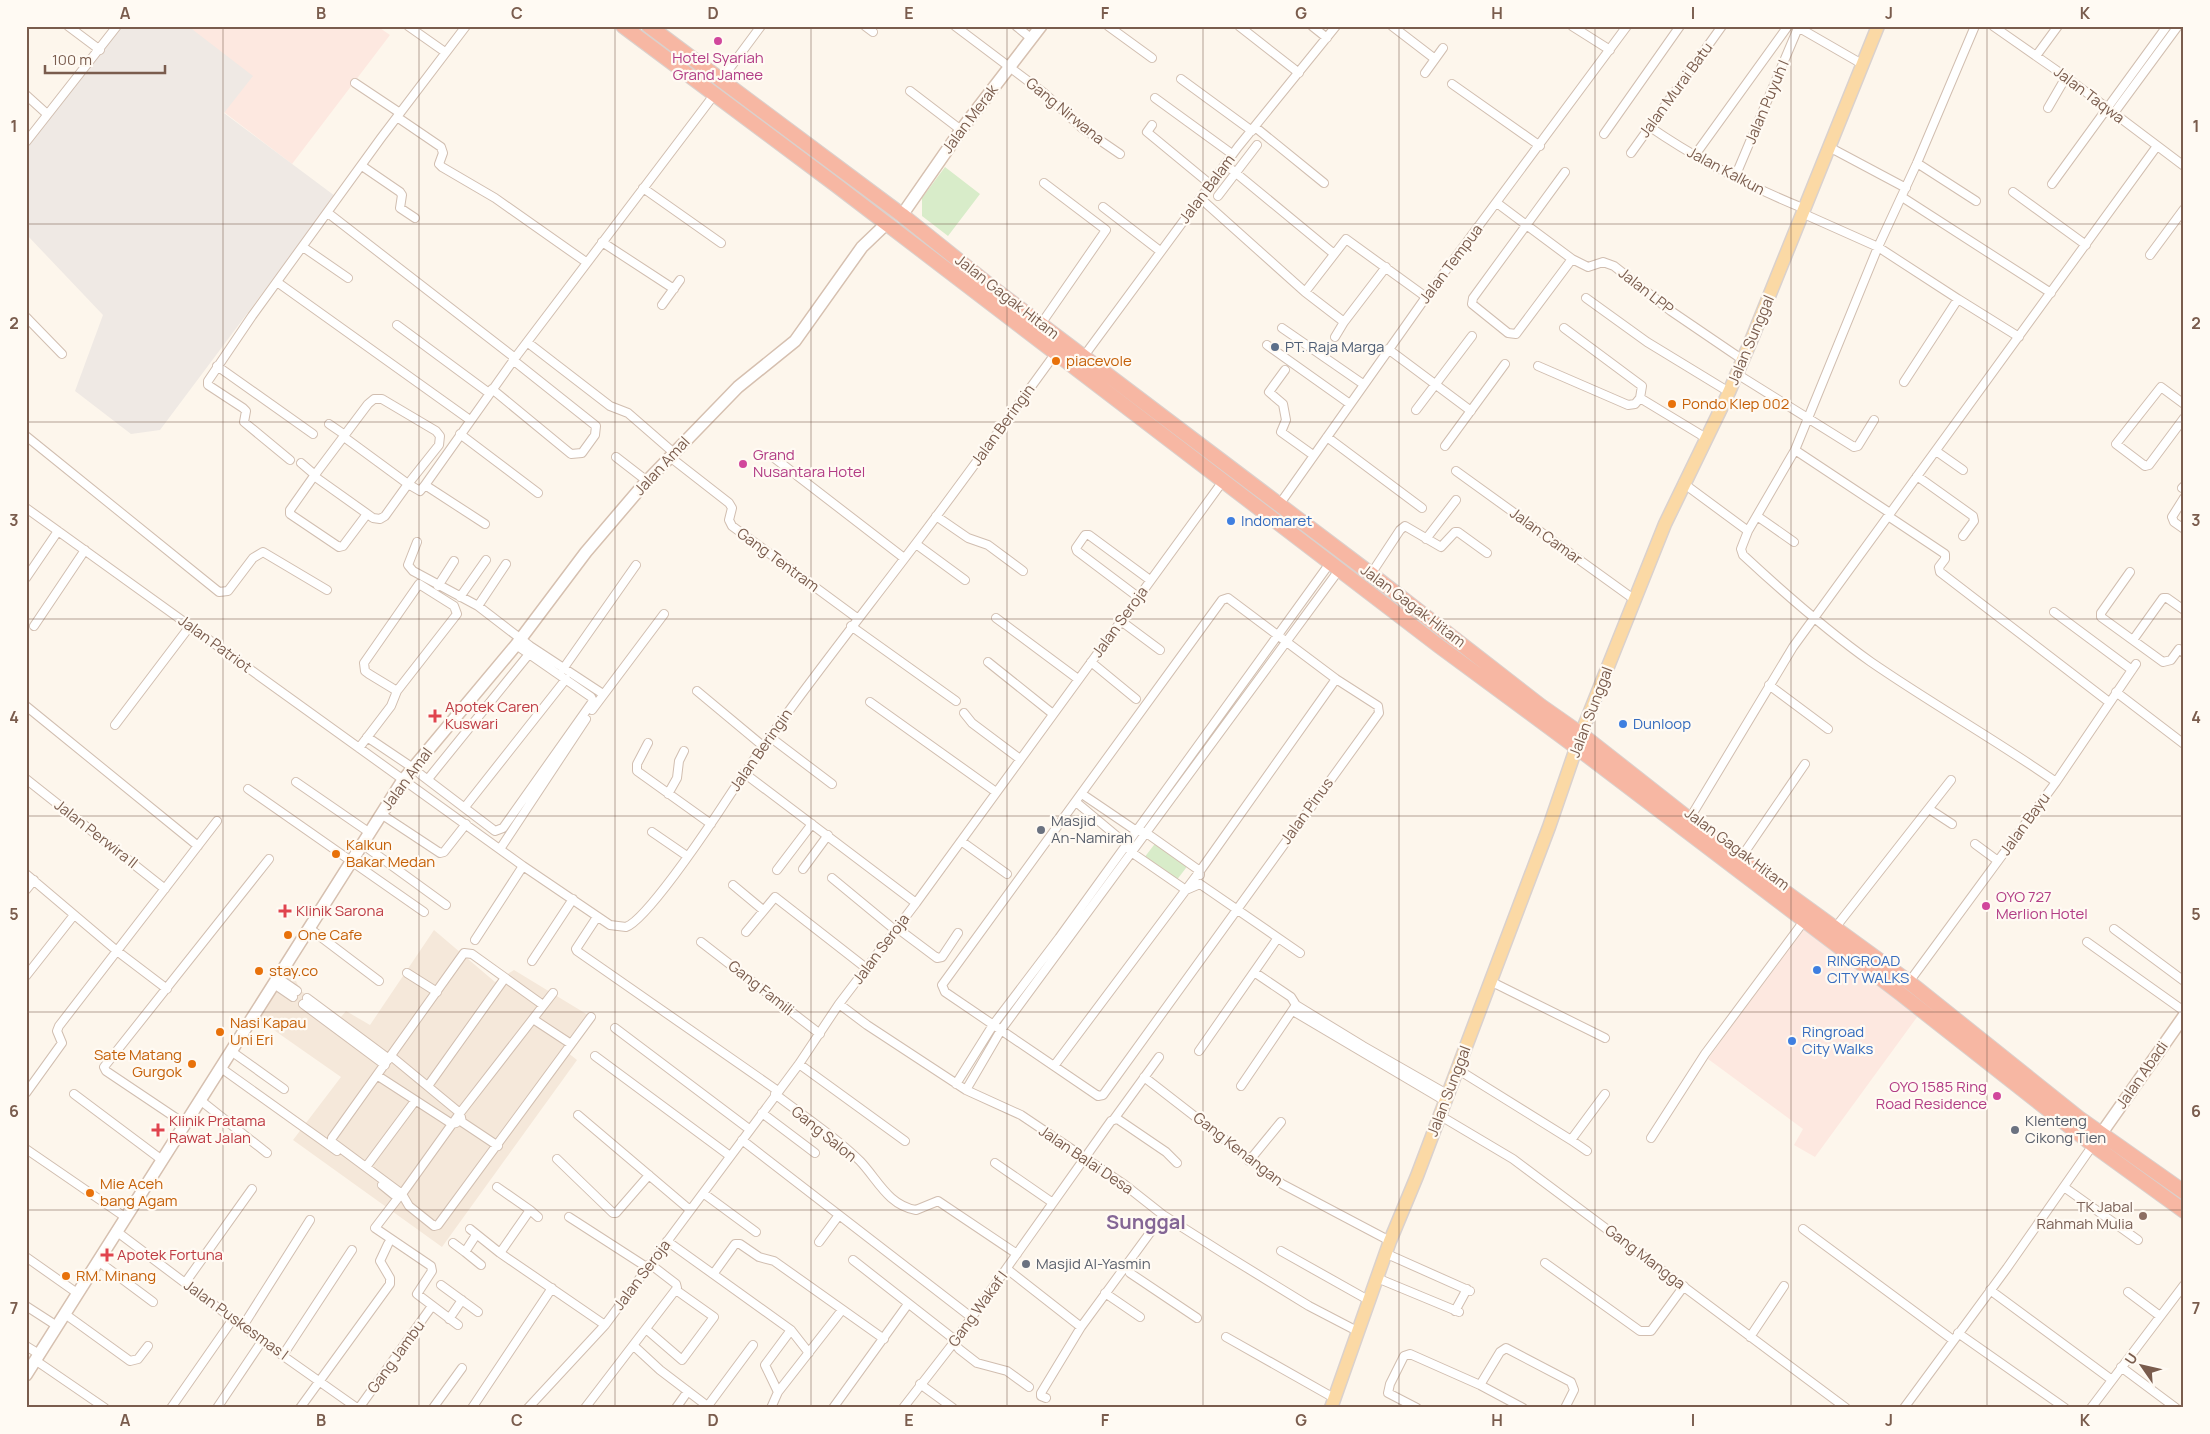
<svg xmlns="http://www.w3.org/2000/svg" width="2210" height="1434" font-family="Manrope,sans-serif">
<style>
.residential{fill:#f5e8da}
.commercial{fill:#fde8e0}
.industrial{fill:#efe9e4}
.green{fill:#d8ecc9}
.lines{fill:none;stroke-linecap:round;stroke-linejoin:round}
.street-casing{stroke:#d1beb0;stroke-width:10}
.secondary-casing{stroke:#d6c0b0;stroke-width:14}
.primary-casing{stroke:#dad1cd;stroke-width:15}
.highway-casing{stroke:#dad1cd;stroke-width:16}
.street{stroke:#fff;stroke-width:8}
.secondary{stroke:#fff;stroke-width:11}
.primary{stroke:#fbd9a5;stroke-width:12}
.highway{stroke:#f7b7a3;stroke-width:14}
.grid{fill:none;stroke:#7a5c4d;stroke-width:1;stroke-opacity:0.55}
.hotel-dot{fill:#d1479c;stroke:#fffaf3;stroke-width:2}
.service-dot{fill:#5c6f8a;stroke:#fffaf3;stroke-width:2}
.food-dot{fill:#e8710a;stroke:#fffaf3;stroke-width:2}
.shop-dot{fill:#3f7fe0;stroke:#fffaf3;stroke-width:2}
.health-dot{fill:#e0444e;stroke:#fffaf3;stroke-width:2}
.worship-dot{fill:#6b7280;stroke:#fffaf3;stroke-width:2}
.education-dot{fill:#8d6e63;stroke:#fffaf3;stroke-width:2}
.labels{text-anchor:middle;stroke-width:4.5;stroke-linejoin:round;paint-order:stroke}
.hotel-label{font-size:15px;fill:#b23c85;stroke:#fffaf3;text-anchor:start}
.street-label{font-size:15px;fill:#7a5c4d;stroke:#fffaf3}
.service-label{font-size:15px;fill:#4e5e75;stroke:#fffaf3;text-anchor:start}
.food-label{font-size:15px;fill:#c56008;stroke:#fffaf3;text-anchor:start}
.shop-label{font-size:15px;fill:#366cbe;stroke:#fffaf3;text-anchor:start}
.health-label{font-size:15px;fill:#be3a42;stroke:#fffaf3;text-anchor:start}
.worship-label{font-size:15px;fill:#5b616d;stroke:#fffaf3;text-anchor:start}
.education-label{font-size:15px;fill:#785e54;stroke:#fffaf3;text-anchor:end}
.district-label{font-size:20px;font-weight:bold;fill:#846695;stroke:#fffaf3}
.neatline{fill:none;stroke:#7a5c4d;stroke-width:2}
.grid-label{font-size:16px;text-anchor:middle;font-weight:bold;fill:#7a5c4d}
</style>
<rect width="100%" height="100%" fill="#fdf6ec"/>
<path class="residential" d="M434 930 495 982 514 970 588 1015 562 1048 577 1060 442 1247 293 1140 341 1077 258 1019 286 974 296 981 301 991 341 1017 346 1011 370 1025Z"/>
<path class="commercial" d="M188 26H377L390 35 292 164 224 112Z
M1803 926 1920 1013 1815 1157 1794 1145 1803 1129 1708 1059Z"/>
<path class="industrial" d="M119 26H188L253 76 224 113 335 196 160 430 131 434 75 391 103 315 26 234V146Z"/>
<path class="green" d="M945 167 980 194 948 236 922 216V198Z
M1157 841 1189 864 1176 881 1144 858Z"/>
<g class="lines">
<g class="street-casing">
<path id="street" d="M68 26 100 50
M408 26 445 52
M865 26 873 32
M955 26 1044 93 1082 128 1120 154
M1016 26 1032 39
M1108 26 1152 58
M1239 26 1299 73
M1312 26 1327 38
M1392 26 1435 59
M1572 26 1610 50
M1796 26 1862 64
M1975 26 1917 163 1878 247 1795 450 1748 531 1741 549 1743 555C1784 593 1826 630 1871 662 1932 704 1996 740 2056 782
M1993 26 2066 77 2184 166
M2036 56 2058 26
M1425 73 1443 48
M1181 79 1252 131
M721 80 761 26
M355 83 400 113
M1452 84 1540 146
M910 91 961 130
M26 95 47 114
M1155 98 1232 154
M2048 108 2066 77
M2114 113 2178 26
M397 117 441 147 443 153 439 164 442 167 495 198 586 262
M1152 125 1147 132 1210 184
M1255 127 1324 183
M1650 127C1698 160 1751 187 1805 209
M1604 134 1680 26
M26 142 117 26
M1829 147 1906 188
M1631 153 1722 26
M1695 155 1788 26
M1917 163 1976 201
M1225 164 1333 253
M362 166 400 192 402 195 400 208 415 218
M1565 172 1473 298 1472 304 1508 333 1516 334 1572 259
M1735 177 1798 28
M2052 184 2167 26
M643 188 721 243
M2013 192 2086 245
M1218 196 1257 145
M1902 197 2051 293
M1200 198 1305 292 1344 322 1386 267
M1497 203 1572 259 1588 267 1603 262 1614 266 1671 311 1743 360
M1103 207 1160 251
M328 213 515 358
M1804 214 1878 247 1958 299 1904 382
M602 242 674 289
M303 247 348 278
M2150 255 2184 209
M277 282 470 420
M1305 292 1346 239 1426 297
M1586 298 1647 342 1729 392
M1958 299 2019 337
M662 305 680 280
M26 317 62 354
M1041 324 1106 230 1044 183
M397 325 489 393
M1282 328 1363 384
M1564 328 1642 386 1640 398
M1335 337 1344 322
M527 342 610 406 628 413 674 453
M1267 345 1350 404
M1388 349 1471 411
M1084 356 1238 147 1336 26
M217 366 313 434
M1538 366 1628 405 1635 404 1640 398 1706 438
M1285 370 1269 392 1283 404 1286 420 1281 432 1313 455
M1737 374 1854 447 1858 446 1874 420
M492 389 571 454 582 453 595 435 596 426 513 360
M2184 404 2161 387 2116 444 2145 466 2149 465 2184 418
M1416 410 1472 336
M329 424 345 435
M460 434 538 493
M26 436 219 592 228 591 253 558 263 552 327 590
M344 437 408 484 439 445 440 436 436 431 382 399H374L368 404 314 476 373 518 380 519 385 516 408 484 420 491 425 485
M1327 437 1422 508
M1445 446 1505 364
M1795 450 1890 513
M1936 451 1963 470
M616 457 647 481
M670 457 729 503 732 508 729 520 732 526 857 618
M773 457 904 558
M290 460 244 422 246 411 243 408 208 385V381L252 316 381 138 466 26
M301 463 315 475
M1456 471 1635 600
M314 476 290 510V514L339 547 343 546 367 514
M1917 476 1973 516 1974 521 1963 536
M1683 483 1748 531
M2182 488 2184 486
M2184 498 2172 517 2174 522 2184 529
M1279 505 1426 297 1627 26
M26 508 523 866 610 925 626 927C646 920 704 834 718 813 779 719 849 632 917 542 964 480 1009 417 1055 354
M936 516 968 538 988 545 1023 571
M1757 516 1794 542
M1888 516 1945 554V559L1939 567 1940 572 2109 702
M485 524 425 485 515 358 714 95
M1426 539 1456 500
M417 542 408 565 413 571 478 606 530 646 603 694
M916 544 965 580
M2130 572 2101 613V617L2163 662 2171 660 2179 649 2184 653
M1371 574 1400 530 1405 526 1441 547 1455 532H1458L1487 553
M26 578 58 531
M438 586 454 561
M460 597 486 560
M1138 597 1077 551 1076 548 1085 535H1089L1150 580
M1228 598 1336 679 1378 706 1379 713 1103 1095 1098 1096 945 992 942 985 1222 600Z
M478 606 506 564
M2054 612 2132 670
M996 618 1078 679
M1121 621 1160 650
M34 626 85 550
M851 626 956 701
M2133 640 2163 598H2167L2184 610
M988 662 1053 714
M1091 662 1136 699
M563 669 636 565
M1769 685 1828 729
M697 691 763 746
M2116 692 2184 744
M870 702 996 792
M26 706 198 846
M592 710 664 614
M964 713 972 723 1020 759
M115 725 190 626
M367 737 413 768
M770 737 832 784
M648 743 637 764V771L711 824
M359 748 391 706 397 691 457 614 454 606 419 584 364 663 365 671 369 674 397 691
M744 773 916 903
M420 774 491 828 495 831 503 828 593 701 591 697 516 645
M26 779 165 889
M428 779 529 654
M296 782 370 833
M248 789 424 912
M668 794 677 778 679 761 684 751
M1082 794 1135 830 1145 832 1200 871V875
M1076 802 1125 843 1131 852 1186 890 1200 884
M465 807 566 679
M1929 809 1952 824
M381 814 440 853 444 852 466 824
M1690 818 1793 647 2157 146
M652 832 687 856
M961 841 1007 874
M362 844 446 905
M1975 844 1998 861
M500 849 586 719
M1740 859 1805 764
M803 869 828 835
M777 870 812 824
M26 874 117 951 167 989
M832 878 895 930
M1200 884 1300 953
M733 885 763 910
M26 890 34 880
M597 917 576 949 577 951 778 1091
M309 928 379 981
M897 928 937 958 942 957 958 933
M1835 928 1951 780
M2114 929 2184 981
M746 932 775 897 866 968
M475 940 523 866
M701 942 820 1034
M2087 942 2184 1011
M532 961 573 899
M407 973 437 992
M26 976 74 915
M278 978 297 991
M1490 981 1605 1038
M1909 982 2056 782 2136 664
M274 984 293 997
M307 998 389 1059
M303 1004 385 1065
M839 1004 867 1025 966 1090 1021 1115 1125 1185 1163 1215 1226 1255 1309 1306 1359 1332
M543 1005 472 954 464 953 332 1138V1142L402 1194 409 1206 434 1226 438 1225 591 1017
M1296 1005 1363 1046 1447 1094
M1293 1011 1445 1101
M533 1019 571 1044
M615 1028 749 1129
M231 1051 284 1089
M1199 1051 1277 939
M391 1056 460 1113 462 1122 498 1146
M595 1056 730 1156
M799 1064 905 1141
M1054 1066 1200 871 1336 679
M221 1068 337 1151
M1457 1069 1571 1140 1605 1094
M378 1076 452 1124 456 1123
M1144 1077 1282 1184 1390 1241
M956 1084 993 1025 1059 938 1330 563
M428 1086 505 978
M1241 1086 1296 1005 1291 997 1254 972
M966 1090 1001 1030 1339 570
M26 1093 62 1043 57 1031 59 1026 217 821
M74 1094 162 1160
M775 1094C803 1116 835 1136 860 1161 878 1180 888 1205 916 1210L938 1201 1017 1254
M200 1100 267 1153
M762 1113 815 1153
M578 1115 690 1210
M1439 1115 1513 1159 1846 1408
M1114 1119 1159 1057
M185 1124 106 1071 104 1067 269 859
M1651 1138 1705 1054 1804 921
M742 1140 971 1317
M1571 1140 1587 1151
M26 1149 125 1217
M557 1159 613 1213H616L649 1175
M1249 1161 1281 1122
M995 1163 1053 1203
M366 1167 415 1101
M382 1185 398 1198 375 1228 431 1266 432 1271 417 1294 458 1325
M497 1187 530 1210
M2064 1187 2138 1240
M703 1193 756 1232
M402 1194 460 1113 553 993
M569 1217 648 1268
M470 1229 500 1253 605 1325
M1803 1229 1953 1340
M116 1231 262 1341 357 1408
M667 1241 791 1330 809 1353
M819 1242 839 1215
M453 1243 465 1252 476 1235
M1281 1251 1370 1301
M465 1252 481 1265
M500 1253 530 1210 538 1217
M1387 1254 1470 1291
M26 1257 77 1293
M853 1260 950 1336 959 1349 977 1363 1007 1371 1029 1387
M98 1261 153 1302
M1545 1263 1640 1331H1651L1684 1286
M1007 1269 1081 1327
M714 1273 735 1244H740L759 1257 774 1261 884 1339
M1130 1273 1197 1318
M1377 1278 1459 1312
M185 1283 252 1189
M441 1285 478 1312
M1990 1290 2112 1380
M2128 1292 2160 1316
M1105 1293 1140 1317
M26 1306 57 1326
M1455 1311 1467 1289
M65 1314 130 1361 138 1359 148 1346
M449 1319 462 1300
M243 1326 310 1220
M646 1329 682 1360 714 1317 676 1290
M1958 1333 2065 1408
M1226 1337 1334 1398
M1750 1337 1784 1286
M26 1346 39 1354
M634 1346 660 1370 706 1405 710 1403 753 1345
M283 1355 352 1250
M35 1360 105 1408
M2121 1367 2176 1408
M920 1384 953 1408
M1480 1385 1500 1352 1506 1348 1571 1382 1574 1390 1565 1408
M778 1392 765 1365 791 1330
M1046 1398 1041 1396V1393L1081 1327 1163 1215
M171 1408 233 1319
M217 1408 262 1341
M300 1408 390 1284V1278L380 1261 388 1244
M359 1408 432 1306
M433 1408 462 1368
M472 1408 552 1288
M528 1408 605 1325 799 1064 839 1004 916 903 1223 481
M585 1408 677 1288 676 1284 650 1264
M676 1408 688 1391
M771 1408 778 1392 842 1310
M833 1408 908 1304
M903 1408 955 1341 1111 1121 1116 1119 1119 1120 1166 1152 1177 1163
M1417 1408 1388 1393 1390 1384 1404 1356 1410 1354 1480 1385 1523 1408
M1904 1408 2007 1268 2093 1145
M2091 1408 2184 1285"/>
</g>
<g class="secondary-casing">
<path id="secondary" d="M902 215 961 130 1041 26
M2101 1134 2184 1016
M26 1375 403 780 516 645 586 552 644 484 738 387 795 341 862 247 886 224"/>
</g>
<g class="primary-casing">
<path id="primary" d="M1331 1408 1390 1241 1417 1176 1549 827 1581 734 1665 524 1729 392 1753 336 1878 26"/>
</g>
<g class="highway-casing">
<path id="highway" d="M623 26 836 185 1439 646 1576 747 1901 994 2093 1145 2184 1211
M649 26 902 215 998 292 1371 574 1541 706 1581 734 1740 859 1909 982 2079 1118 2184 1192"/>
</g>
<use href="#street" class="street"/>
<use href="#secondary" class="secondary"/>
<use href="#primary" class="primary"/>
<use href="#highway" class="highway"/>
</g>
<path class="grid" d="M223 26V1408M419 26V1408M615 26V1408M811 26V1408M1007 26V1408M1203 26V1408M1399 26V1408M1595 26V1408M1791 26V1408M1987 26V1408M26 224H2184M26 422H2184M26 619H2184M26 816H2184M26 1012H2184M26 1210H2184"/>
<g class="hotel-dot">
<circle cx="718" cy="41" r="5"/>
<circle cx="743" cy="464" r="5"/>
<circle cx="1986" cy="906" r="5"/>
<circle cx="1997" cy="1096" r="5"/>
</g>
<circle class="service-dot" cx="1275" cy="347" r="5"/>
<g class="food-dot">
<circle cx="1056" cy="361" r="5"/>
<circle cx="1672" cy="404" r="5"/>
<circle cx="336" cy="854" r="5"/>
<circle cx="288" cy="935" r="5"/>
<circle cx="259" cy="971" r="5"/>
<circle cx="220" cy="1032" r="5"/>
<circle cx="192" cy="1064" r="5"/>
<circle cx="90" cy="1193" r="5"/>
<circle cx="66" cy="1276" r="5"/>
</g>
<g class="shop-dot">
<circle cx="1231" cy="521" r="5"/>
<circle cx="1623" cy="724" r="5"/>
<circle cx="1817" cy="970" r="5"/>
<circle cx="1792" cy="1041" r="5"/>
</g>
<g class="health-dot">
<path d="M432.5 708.5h5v5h5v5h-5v5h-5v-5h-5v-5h5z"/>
<path d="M282.5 903.5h5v5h5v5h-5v5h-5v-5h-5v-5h5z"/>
<path d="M155.5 1122.5h5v5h5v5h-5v5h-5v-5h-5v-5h5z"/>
<path d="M104.5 1247.5h5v5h5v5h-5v5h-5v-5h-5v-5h5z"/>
</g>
<g class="worship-dot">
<circle cx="1041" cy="830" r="5"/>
<circle cx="2015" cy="1130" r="5"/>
<circle cx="1026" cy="1264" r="5"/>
</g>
<circle class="education-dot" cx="2143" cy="1216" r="5"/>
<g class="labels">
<g class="hotel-label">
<text x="718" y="63" text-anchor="middle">Hotel Syariah<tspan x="718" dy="17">Grand Jamee</tspan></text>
<text x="753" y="460">Grand<tspan x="753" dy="17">Nusantara Hotel</tspan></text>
<text x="1996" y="902">OYO 727<tspan x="1996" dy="17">Merlion Hotel</tspan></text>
<text x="1987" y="1092" text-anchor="end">OYO 1585 Ring<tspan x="1987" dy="17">Road Residence</tspan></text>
</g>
<g class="street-label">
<text transform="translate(1676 90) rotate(-54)" y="5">Jalan Murai Batu</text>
<text transform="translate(2089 95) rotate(37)" y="5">Jalan Taqwa</text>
<text transform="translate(1767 102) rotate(-67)" y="5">Jalan Puyuh I</text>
<text transform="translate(1065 111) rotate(39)" y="5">Gang Nirwana</text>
<text transform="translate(970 119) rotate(-53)" y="5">Jalan Merak</text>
<text transform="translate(1726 171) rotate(28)" y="5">Jalan Kalkun</text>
<text transform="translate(1207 189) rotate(-53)" y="5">Jalan Balam</text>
<text transform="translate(1451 264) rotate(-53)" y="5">Jalan Tempua</text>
<text transform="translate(1646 291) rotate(38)" y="5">Jalan LPP</text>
<text transform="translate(1007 297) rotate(38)" y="5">Jalan Gagak Hitam</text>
<text transform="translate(1751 340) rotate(-67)" y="5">Jalan Sunggal</text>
<text transform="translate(1003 425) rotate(-54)" y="5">Jalan Beringin</text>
<text transform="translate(662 466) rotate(-47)" y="5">Jalan Amal</text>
<text transform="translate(1546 536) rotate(36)" y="5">Jalan Camar</text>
<text transform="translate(778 560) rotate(36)" y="5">Gang Tentram</text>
<text transform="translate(1413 606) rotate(37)" y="5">Jalan Gagak Hitam</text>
<text transform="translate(1120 622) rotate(-54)" y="5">Jalan Seroja</text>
<text transform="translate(215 644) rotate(36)" y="5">Jalan Patriot</text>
<text transform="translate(1591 712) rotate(-69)" y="5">Jalan Sunggal</text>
<text transform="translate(761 750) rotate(-55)" y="5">Jalan Beringin</text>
<text transform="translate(407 779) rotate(-53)" y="5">Jalan Amal</text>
<text transform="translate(1307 811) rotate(-54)" y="5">Jalan Pinus</text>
<text transform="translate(2025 824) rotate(-54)" y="5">Jalan Bayu</text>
<text transform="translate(96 834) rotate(38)" y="5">Jalan Perwira II</text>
<text transform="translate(1737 849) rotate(37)" y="5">Jalan Gagak Hitam</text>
<text transform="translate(881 949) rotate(-53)" y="5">Jalan Seroja</text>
<text transform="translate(761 988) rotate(38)" y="5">Gang Famili</text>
<text transform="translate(2142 1075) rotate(-55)" y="5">Jalan Abadi</text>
<text transform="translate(1449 1091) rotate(-69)" y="5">Jalan Sunggal</text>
<text transform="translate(824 1134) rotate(39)" y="5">Gang Salon</text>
<text transform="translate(1238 1149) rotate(38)" y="5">Gang Kenangan</text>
<text transform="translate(1086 1160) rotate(34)" y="5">Jalan Balai Desa</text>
<text transform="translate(1645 1257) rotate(37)" y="5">Gang Mangga</text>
<text transform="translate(642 1275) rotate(-53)" y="5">Jalan Seroja</text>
<text transform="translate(978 1309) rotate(-54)" y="5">Gang Wakaf I</text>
<text transform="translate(236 1320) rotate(36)" y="5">Jalan Puskesmas I</text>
<text transform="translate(396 1357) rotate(-54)" y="5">Gang Jambu</text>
</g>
<g class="service-label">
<text x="1285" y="352">PT. Raja Marga</text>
</g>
<g class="food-label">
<text x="1066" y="366">piacevole</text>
<text x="1682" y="409">Pondo Klep 002</text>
<text x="346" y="850">Kalkun<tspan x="346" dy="17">Bakar Medan</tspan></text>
<text x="298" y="940">One Cafe</text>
<text x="269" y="976">stay.co</text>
<text x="230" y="1028">Nasi Kapau<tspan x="230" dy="17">Uni Eri</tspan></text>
<text x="182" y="1060" text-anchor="end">Sate Matang<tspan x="182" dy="17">Gurgok</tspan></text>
<text x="100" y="1189">Mie Aceh<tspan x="100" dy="17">bang Agam</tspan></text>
<text x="76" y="1281">RM. Minang</text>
</g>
<g class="shop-label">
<text x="1241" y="526">Indomaret</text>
<text x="1633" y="729">Dunloop</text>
<text x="1827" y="966">RINGROAD<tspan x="1827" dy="17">CITY WALKS</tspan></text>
<text x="1802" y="1037">Ringroad<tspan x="1802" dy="17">City Walks</tspan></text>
</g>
<g class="health-label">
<text x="445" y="712">Apotek Caren<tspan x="445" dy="17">Kuswari</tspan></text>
<text x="296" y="916">Klinik Sarona</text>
<text x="169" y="1126">Klinik Pratama<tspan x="169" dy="17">Rawat Jalan</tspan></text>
<text x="117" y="1260">Apotek Fortuna</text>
</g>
<g class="worship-label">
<text x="1051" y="826">Masjid<tspan x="1051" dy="17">An-Namirah</tspan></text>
<text x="2025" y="1126">Klenteng<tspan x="2025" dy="17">Cikong Tien</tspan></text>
<text x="1036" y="1269">Masjid Al-Yasmin</text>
</g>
<g class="education-label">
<text x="2133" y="1212">TK Jabal<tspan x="2133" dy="17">Rahmah Mulia</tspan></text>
</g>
<g class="district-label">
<text x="1146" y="1229">Sunggal</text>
</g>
</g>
<rect width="2210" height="1434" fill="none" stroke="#fffaf3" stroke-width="55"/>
<g transform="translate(2142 1366) rotate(304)" stroke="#fffaf3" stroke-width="4" paint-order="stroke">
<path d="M0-4L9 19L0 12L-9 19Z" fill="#7a5c4d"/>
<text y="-8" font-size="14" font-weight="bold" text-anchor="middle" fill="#7a5c4d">U</text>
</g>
<path d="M45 65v8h120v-8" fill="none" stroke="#7a5c4d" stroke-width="2.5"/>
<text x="52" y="65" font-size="15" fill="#7a5c4d" stroke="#fffaf3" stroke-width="4" paint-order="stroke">100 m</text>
<rect x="28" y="28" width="2154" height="1378" class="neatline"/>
<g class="grid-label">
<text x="125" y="19">A</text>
<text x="321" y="19">B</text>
<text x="517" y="19">C</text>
<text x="713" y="19">D</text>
<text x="909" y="19">E</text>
<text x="1105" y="19">F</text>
<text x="1301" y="19">G</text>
<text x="1497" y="19">H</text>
<text x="1693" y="19">I</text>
<text x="1889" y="19">J</text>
<text x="2085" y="19">K</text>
<text x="14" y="132">1</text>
<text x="2196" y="132">1</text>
<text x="14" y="329">2</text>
<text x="2196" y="329">2</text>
<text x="14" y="526">3</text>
<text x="2196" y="526">3</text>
<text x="14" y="723">4</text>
<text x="2196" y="723">4</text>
<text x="14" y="920">5</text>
<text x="2196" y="920">5</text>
<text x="14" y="1117">6</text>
<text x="2196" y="1117">6</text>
<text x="14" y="1314">7</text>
<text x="2196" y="1314">7</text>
<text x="125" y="1426">A</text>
<text x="321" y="1426">B</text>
<text x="517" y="1426">C</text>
<text x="713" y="1426">D</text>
<text x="909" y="1426">E</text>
<text x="1105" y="1426">F</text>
<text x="1301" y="1426">G</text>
<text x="1497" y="1426">H</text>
<text x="1693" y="1426">I</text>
<text x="1889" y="1426">J</text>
<text x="2085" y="1426">K</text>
</g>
</svg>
